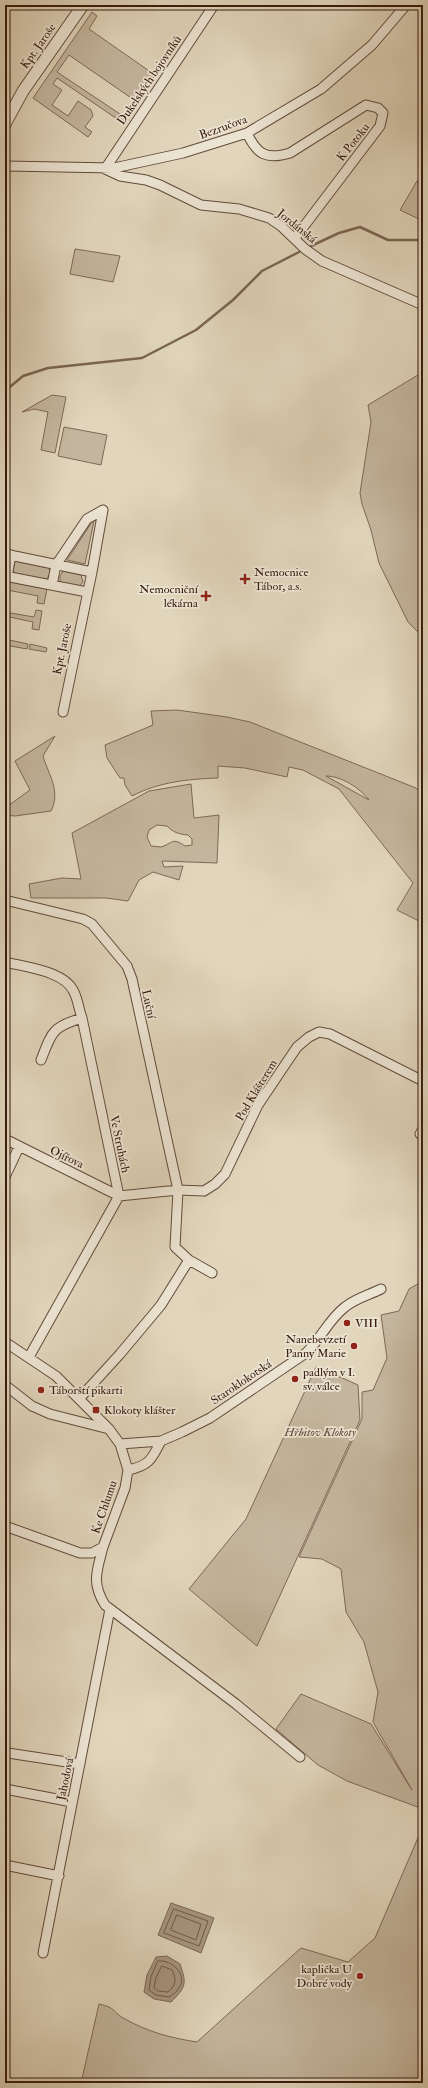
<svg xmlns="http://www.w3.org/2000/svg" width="428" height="2088" font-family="'IM FELL Double Pica',serif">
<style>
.green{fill:#c4b69e;stroke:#7e6856;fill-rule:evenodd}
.water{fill:#a79681;stroke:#7a6553}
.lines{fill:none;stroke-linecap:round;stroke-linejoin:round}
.shore{stroke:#6f5848;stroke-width:1}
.stream{stroke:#7a6553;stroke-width:2.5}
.minor-casing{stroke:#624a3a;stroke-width:11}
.tertiary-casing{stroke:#624a3a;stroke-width:13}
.minor{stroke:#ece4d3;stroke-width:9}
.tertiary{stroke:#ece4d3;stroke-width:11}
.poi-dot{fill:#8f2418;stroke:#ece4d3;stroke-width:1.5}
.labels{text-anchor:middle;stroke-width:3.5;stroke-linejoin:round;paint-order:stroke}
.street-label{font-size:12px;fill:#371b0e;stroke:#ece4d3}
.poi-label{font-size:12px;fill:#371b0e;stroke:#ece4d3;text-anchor:start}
.park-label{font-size:12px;font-style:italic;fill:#614a39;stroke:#ece4d3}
</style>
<rect width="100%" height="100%" fill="#e1d6bc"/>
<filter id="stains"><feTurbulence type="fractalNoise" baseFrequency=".005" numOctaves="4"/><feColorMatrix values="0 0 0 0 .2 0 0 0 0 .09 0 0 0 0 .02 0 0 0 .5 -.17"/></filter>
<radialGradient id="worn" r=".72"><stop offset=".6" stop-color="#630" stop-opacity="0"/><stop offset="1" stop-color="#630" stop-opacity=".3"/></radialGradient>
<path class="green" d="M92 12 97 16 89 29 155 75 137 102 69 55 57 72 126 118 123 123 57 78 53 84 62 90 52 105 68 116 78 101 91 110 93 116 85 127 92 132 88 137 33 98Z
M417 181 423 185V221L400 210Z
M75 249 120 256 113 282 70 274Z
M423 372V637L408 622 379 563 371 530 362 504 360 493 371 422 368 405Z
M52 395 66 397 55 453 41 450 48 412 34 409 22 412Z
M64 427 107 435 101 465 58 456Z
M94 521 85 564 67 560 92 522Z
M15 561 49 568 50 573 46 581 12 575Z
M63 571 81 575 83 582C79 590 69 585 60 584V576Z
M5 581 47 589 44 604 37 603 38 596 7 590 5 597Z
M36 610 42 611 39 630 32 629 33 622 5 616V612L34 617Z
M5 639 28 644 27 649 5 645Z
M30 644 47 648 46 652 29 649Z
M177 710 227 717 250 722 416 788 423 795V923L397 910 413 883 339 789 303 770 289 767 287 777 245 768 218 766V778C188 779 159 782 132 796L125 785 124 778H120L107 758 105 745 153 725 151 711ZM326 776C341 776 360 788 369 800Z
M55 736 43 756C49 776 61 791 51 811L15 816 5 815V808L30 790 15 761Z
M191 784 194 818 219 815 217 863 162 861 164 867 183 866 179 880 153 872 139 880 128 901 106 898H31L29 884 62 878 81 879 72 833 149 791ZM157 825 167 826C174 833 179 834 188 835L192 839V845L185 846C172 837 173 843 161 847 158 847 154 846 151 846L147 837 149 830Z
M423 1281V1809L347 1781 318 1765 276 1729 301 1694 371 1724 412 1790 373 1722 378 1692 364 1642 346 1612 341 1569 322 1559 299 1557 362 1419V1392L373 1390 387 1358 381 1315 399 1311 409 1289Z
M316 1367 320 1368 358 1385 360 1420 257 1646 189 1589 246 1519Z
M423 1826V2083H81L99 2004C117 2008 112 2012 125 2019 148 2032 171 2038 197 2042L301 1948 348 1962 375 1938Z"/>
<path class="water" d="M171 1903 214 1918 201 1953 158 1935Z
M167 1956 180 1964C187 1984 186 1987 171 2002L154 1999 144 1992 147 1975 156 1957Z"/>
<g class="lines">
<path class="shore" d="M174 1909 208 1921 199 1946 164 1933Z
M177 1915 201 1924 196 1940 171 1930Z
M158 1961C172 1959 188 1975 179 1988 177 1992 172 1995 169 1997L156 1995 149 1990 151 1977Z
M162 1966 172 1970C177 1980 176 1985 168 1992L158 1991 154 1988 156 1978Z"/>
<path class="stream" d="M311 246 339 233 360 227 388 240H423
M5 391 23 376 48 368 142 358 196 330 233 300 262 271 299 252"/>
<g class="minor-casing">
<path id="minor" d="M247 133C257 155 267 160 290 153L366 105 378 108 383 113 380 126 295 238
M5 166 114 168 183 153 247 133 321 89 372 45 406 5
M105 169 120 176 146 180 160 185 201 205 239 209 269 218 281 226 305 249 322 261 423 305
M105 169 214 5
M5 554 92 572
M5 576 87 592
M7 577 11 555
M52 585 56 565 87 519 103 510
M63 712 92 572 103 510
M5 900 83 919 92 924 127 966 132 979 178 1190 175 1247 189 1260 161 1305 120 1354 79 1399
M5 962C25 967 65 971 74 992 78 1000 79 1010 82 1018L119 1196 29 1357
M41 1060C52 1032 52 1027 82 1018
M420 1134 423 1129
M5 1139 119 1196
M5 1177 19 1147
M119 1196 178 1190 204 1191 215 1184 225 1174 258 1105 297 1047 309 1037 319 1032 330 1034 423 1081
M189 1260 212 1273
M5 1342 56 1376 109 1429 120 1444 128 1470 125 1488 103 1547 92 1553H80L5 1526
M5 1385 32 1406 50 1414 109 1429
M120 1444 161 1441 182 1432 210 1418 306 1353C320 1340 329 1319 345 1307 356 1298 369 1295 381 1289
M128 1470C149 1466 152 1459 161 1441
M103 1547C97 1571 91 1582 105 1605L236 1704 300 1757
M8 1753 80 1764
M5 1789 72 1802
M5 1865 59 1876
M43 1953 110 1609"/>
</g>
<g class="tertiary-casing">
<path id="tertiary" d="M5 124 23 91 83 5"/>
</g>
<use href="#minor" class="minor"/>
<use href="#tertiary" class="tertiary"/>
</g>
<g class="poi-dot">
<path d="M243 573h4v4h4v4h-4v4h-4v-4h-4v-4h4z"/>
<path d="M204 590h4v4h4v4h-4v4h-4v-4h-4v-4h4z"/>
<circle cx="347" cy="1323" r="4"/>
<circle cx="354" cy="1346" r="4"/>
<circle cx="295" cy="1379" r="4"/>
<circle cx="41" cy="1390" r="4"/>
<rect x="92" y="1406" width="8" height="8" rx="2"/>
<circle cx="360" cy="1976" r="4"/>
</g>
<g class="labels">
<g class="street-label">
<text transform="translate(38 46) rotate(-55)" y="4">Kpt. Jaroše</text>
<text transform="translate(149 80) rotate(-56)" y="4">Dukelských bojovníků</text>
<text transform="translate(223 127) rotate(-20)" y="4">Bezručova</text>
<text transform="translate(353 142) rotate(-52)" y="4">K Potoku</text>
<text transform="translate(297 226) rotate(39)" y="4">Jordánská</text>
<text transform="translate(62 649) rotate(-78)" y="4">Kpt. Jaroše</text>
<text transform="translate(149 1004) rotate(78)" y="4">Luční</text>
<text transform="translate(256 1090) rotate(-59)" y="4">Pod Klášterem</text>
<text transform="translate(120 1144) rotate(78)" y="4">Ve Struhách</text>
<text transform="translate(67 1157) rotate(26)" y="4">Ojířova</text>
<text transform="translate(241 1382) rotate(-34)" y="4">Staroklokotská</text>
<text transform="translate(104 1507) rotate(-71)" y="4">Ke Chlumu</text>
<text transform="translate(65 1779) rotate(-78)" y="4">Jahodová</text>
</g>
<g class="poi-label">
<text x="254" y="576">Nemocnice<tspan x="254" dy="14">Tábor, a.s.</tspan></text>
<text x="198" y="593" text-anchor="end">Nemocniční<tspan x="198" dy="14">lékárna</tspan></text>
<text x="355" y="1327">VIII</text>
<text x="346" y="1343" text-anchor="end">Nanebevzetí<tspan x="346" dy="14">Panny Marie</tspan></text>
<text x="303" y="1376">padlým v I.<tspan x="303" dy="14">sv. válce</tspan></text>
<text x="49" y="1394">Táborští pikarti</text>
<text x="104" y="1414">Klokoty klášter</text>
<text x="352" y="1973" text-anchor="end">kaplička U<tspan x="352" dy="14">Dobré vody</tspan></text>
</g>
<g class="park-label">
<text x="320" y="1436">Hřbitov Klokoty</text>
</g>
</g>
<rect width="428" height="2088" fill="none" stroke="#e1d6bc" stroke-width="20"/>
<rect x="6" y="6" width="416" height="2076" fill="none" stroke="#371b0e" stroke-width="2"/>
<rect x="10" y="10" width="408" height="2068" fill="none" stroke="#371b0e"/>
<rect width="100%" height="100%" filter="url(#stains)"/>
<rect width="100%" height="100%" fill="url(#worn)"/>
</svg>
